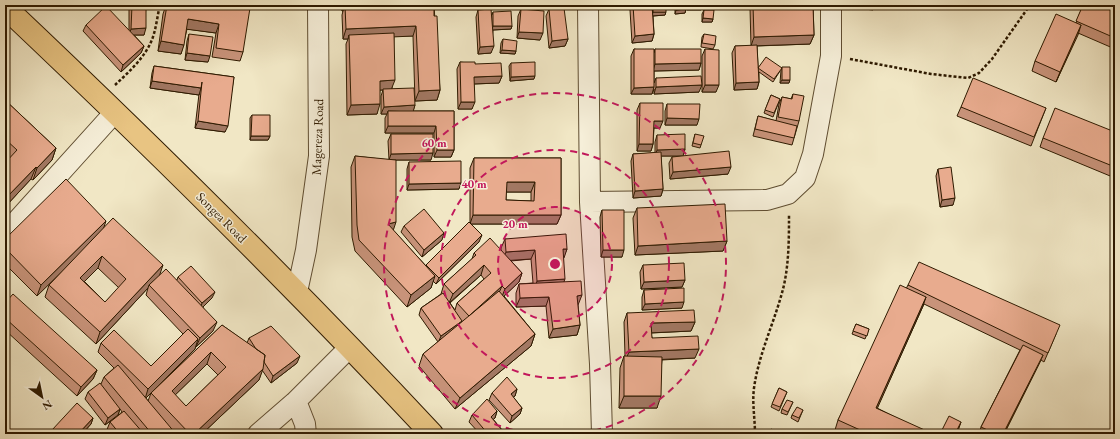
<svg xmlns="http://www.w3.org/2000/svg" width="1120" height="439" font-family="'EB Garamond',serif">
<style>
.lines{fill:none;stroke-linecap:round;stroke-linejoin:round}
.minor-casing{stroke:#5f4d31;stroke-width:22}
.highway-casing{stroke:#2e1a00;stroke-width:24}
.path{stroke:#2e1a00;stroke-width:2.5;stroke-dasharray:3 2;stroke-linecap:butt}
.minor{stroke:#f6efd9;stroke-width:20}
.highway{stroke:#e8c482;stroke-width:22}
.wall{fill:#c8937a;stroke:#2e1a00;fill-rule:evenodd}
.shaded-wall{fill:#a27863;stroke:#2e1a00}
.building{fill:#e8ab8e;stroke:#2e1a00;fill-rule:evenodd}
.ring{fill:none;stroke:#c2185b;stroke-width:2;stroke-dasharray:7 5}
.labels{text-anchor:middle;stroke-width:3;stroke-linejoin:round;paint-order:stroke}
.street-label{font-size:13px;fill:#2e1a00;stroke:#f6efd9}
.centre{fill:#c2185b;stroke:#f6efd9;stroke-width:2}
.ring-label{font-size:12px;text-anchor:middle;font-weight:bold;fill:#c2185b;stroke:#f6efd9;stroke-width:3;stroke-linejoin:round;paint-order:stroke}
</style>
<rect width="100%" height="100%" fill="#f1e7c5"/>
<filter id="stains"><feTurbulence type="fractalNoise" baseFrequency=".005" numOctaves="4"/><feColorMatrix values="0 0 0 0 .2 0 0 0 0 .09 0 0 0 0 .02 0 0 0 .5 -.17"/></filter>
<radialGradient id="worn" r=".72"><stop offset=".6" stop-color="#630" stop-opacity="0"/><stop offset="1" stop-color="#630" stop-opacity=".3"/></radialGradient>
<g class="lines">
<g class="minor-casing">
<path id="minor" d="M588 5 590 202 600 364 602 434
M590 202 767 200 788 194 805 178 813 154 831 56V5
M5 234 115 112
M297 292 306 250 319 156 318 5
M296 401 305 424 306 434
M258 434 296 401 350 347"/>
</g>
<g class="highway-casing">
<path id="highway" d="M5 7C151 145 295 287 432 434"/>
</g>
<path class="path" d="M850 59 931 74 968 78 979 73 992 59 1030 5
M115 85C128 73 144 58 151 42 156 31 157 17 160 5
M755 434C755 418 752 404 754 388 759 352 776 319 784 285 789 262 789 237 789 214"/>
<use href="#minor" class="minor"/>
<use href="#highway" class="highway"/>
</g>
<path class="wall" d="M129 5H146L144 35H134L144 46 141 53 121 72 83 31 86 25 129 30Z
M166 5 182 6 183 5H204L222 8 223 5 243 52 240 61 212 57 216 33 187 29 181 54 158 51 163 14Z
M342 5H439V6H434L440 90 437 100 415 101 413 36H394L392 89 415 105 413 111H454V150L451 157H434V133H385V118L387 114H381V96L383 90H380L377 114 347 115 346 44 348 39H343L342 15 343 11H342Z
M632 5H666L665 15 653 16 654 34 652 41 632 43 630 10Z
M675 5H686V9L685 13 675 14Z
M751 5H813L814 35 810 44 757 46 758 67 780 71 773 82 759 72V82L757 89 734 90 732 53 735 46H751L750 8Z
M1083 5 1115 12V49L1078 33 1056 82 1032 71 1035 61 1076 23Z
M521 9 540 40 517 38 518 16Z
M549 9 568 39 565 46 549 48 546 16Z
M478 10 492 15 493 12 512 26 511 29 493 30 491 53 478 54 476 17Z
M704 10 713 19 712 22H702V14Z
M189 34 208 62 185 60 187 41Z
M704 34 715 45 713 49 701 47 702 37Z
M503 39 516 51 515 54 500 53 501 43Z
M634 49 654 53 655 49 701 63 699 70 654 71V83L656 78 699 92 654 94V89L652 94H631V56Z
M705 49 716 92H702V56Z
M460 62 475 64 502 76 499 83 474 84 472 109H458L457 69Z
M511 63 534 79 510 81 509 66Z
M154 66 234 77 225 132 195 128 199 94V95L150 88 152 73Z
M782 67 789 83H780L781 70Z
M793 94 799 121 792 145 753 136 758 116 776 121 779 104 782 97 791 99Z
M771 95 780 99 773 117 764 113Z
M5 100 56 148 52 160 33 180 31 179 5 207V163L9 158 5 154Z
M640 103 660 128H654L653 144 651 151H637V110Z
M667 104 697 125H665V111Z
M961 107 1046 108 1031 146 957 116Z
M252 115 270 136 268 140H250V118Z
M1115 132V178L1040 147 1043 138Z
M391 134 431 160H394L393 230 426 266 470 223V168L474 158H561V215L557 224H471L479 242 436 284 433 281 431 288 407 307 355 251 352 237 351 167 355 156 389 160 388 141ZM506 192H531V201L506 200Z
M695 134 701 145 700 148 692 146Z
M657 135 685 149 683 156 728 174 670 179 669 163 672 157 682 156H661L663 189 661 196 633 198 631 161 633 154 655 153V142Z
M409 162 459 189 407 190V169Z
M938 169 953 205 940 207 936 176Z
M637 208 727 241 723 251 635 255 633 218Z
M602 210 622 257H601L600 217Z
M404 226 442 240 422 257 401 232Z
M104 227 159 276 177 280 178 277 212 298 203 307 213 331 196 347 195 346V349L151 393 222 325 247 343 249 338 297 363 271 383 262 370 259 380 202 434H108L106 432 110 422 122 412 120 409 118 415 105 425 85 399 88 392 101 384 104 377 114 368 98 352 101 343 151 366 183 334 146 295 148 288 96 344 45 297 49 285 62 271 37 296 5 264V239ZM98 268 119 288 105 302 84 281ZM207 364 218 375 186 406 175 395ZM151 393 148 401 146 398Z
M505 239 567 249 563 258 564 282 578 305 580 325 577 335 549 338 546 306 516 307V293L519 284 533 283 531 259 511 261 522 273 519 282 504 296 535 334 531 346 455 409 419 366 423 354 438 342 419 315 421 308 441 294 444 284 472 259 474 253 501 250V248ZM481 275 484 279 457 303 455 310 450 303Z
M643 265 685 280 682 287 641 289 640 272Z
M908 285 1056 334 1044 362 1041 360 1004 434H979L981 427 1020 350 924 304 877 408 928 434H844L835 430 838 420Z
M644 290 682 308 642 310V297Z
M5 303 97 370 93 379 77 396 5 330Z
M627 313 695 322 691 331 651 333 652 338 695 358 662 360 657 408H619L620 368 624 356H625L624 322Z
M856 324 869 329 865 339 852 334Z
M779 388 787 392 779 411 771 407Z
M517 389 515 396 513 397 522 408 520 414 510 423 489 400 492 393Z
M793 402 787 415 781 413 782 409Z
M803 410 798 422 791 418 792 415Z
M497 411 495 418 493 419 502 430 501 434H480L469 422 472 415Z
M93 418 91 424 82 434H51L52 430Z"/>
<path class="shaded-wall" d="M344 5H403L345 6 343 11H342Z
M418 5H439V6H418Z
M910 5H917L916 9 909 8Z
M689 6H703L701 10H687Z
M865 6 875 7 873 10 864 9Z
M686 9 685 13 675 14 676 10Z
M653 12H666L665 15 652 16Z
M703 18 713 19 712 22H702Z
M188 19 219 24 216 33 185 29Z
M1081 25 1078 35 1056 82 1060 72Z
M416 26 413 36 349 39V35L348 39H343L346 29Z
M493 26H512L511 29 492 30Z
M146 28 144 35H129L131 29Z
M519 32 543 33 540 40 517 38Z
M654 34 652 41 632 43 635 36Z
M814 35 810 44 751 46 754 37Z
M568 39 565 46 549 48 552 41Z
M161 41 184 45 181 54 158 51Z
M144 46 141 53 121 72 123 65Z
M494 46 491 53 478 54 480 47Z
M502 50 516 51 515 54 500 53Z
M187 53 210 56 208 62 185 60Z
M701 63 699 70 653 71 655 64Z
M502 76 499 83 472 84 474 77Z
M535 76 534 79 510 81 511 77Z
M395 80 391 90H376L380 81Z
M782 80H790L789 83H780Z
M152 81 201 88 199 95 150 88Z
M759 82 757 89 734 90 736 83Z
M702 85 699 92 654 94 656 87Z
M705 85H719L716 92H702Z
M654 87 652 94H631L634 88Z
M440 90 437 100 415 101 419 91Z
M461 102H475L472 109H458Z
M380 104 377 114 347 115 351 105Z
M415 105 413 112 388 111 387 114H381L384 107Z
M667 118 699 119 697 125H665Z
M198 121 228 126 225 132 195 128Z
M654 121H663L660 128H651Z
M388 126H436L434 133H385Z
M251 136H270L268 140H250Z
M639 144H653L651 151H637Z
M56 148 52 160 33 180 37 168Z
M685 149 683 156H655L657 150Z
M437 150H454L451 157H434Z
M433 153 431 160H389L391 154Z
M36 167 31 179 5 207V199Z
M731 167 728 174 670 179 673 172Z
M507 182H535L531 192H503Z
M461 183 459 189 407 190 409 184Z
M663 189 661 196 633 198 635 191Z
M955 198 953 205 940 207 942 200Z
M473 215H561L557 224H470Z
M106 221 102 233 37 296 41 285Z
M396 222 392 234 388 224Z
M444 233 442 240 422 257 424 250Z
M482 235 479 242 436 284 439 278Z
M727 241 723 251 635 255 638 246Z
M563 249H567L564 258 559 259Z
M535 250 531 259 502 261 506 252Z
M603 250H624L622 257H601Z
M102 256 98 268 76 290 80 278Z
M163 265 159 277 149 285 148 288 96 344 100 332Z
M484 265 481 275 449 303 453 294Z
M522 273 519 282 501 299 505 289Z
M435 276 431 288 407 307 411 295Z
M565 279 561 289 534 291 537 281Z
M685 280 682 287 641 289 644 282Z
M502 286 498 295 469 316Z
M215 292 212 298 200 310 202 303Z
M582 295 578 305H573L577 296Z
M549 297 546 306 516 307 520 298Z
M926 297 923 306 873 418 876 408Z
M684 302 682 308 642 310 645 304Z
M462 321 460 328 438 343 441 336Z
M217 322 213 331 196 347 200 338Z
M695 322 691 331 648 333 651 323Z
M580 325 577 335 549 338 553 329Z
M535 334 531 346 455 409 460 398Z
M198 339 195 349 145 399 148 389Z
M699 349 695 358 625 361 629 352Z
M211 352 207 364 167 403 172 391Z
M1043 355 1039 364 1004 434H1003Z
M300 356 297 363 271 383 273 376Z
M263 369 259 380 202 434H194Z
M97 370 93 379 77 396 81 387Z
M517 389 515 396 508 401 511 394Z
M624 396H661L657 408H619Z
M522 408 520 414 510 423 512 416Z
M120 409 118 415 105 425 108 418Z
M497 411 495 418 489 423 491 417Z
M93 418 91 424 82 434H78Z
M961 422 958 431 956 434H955Z"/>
<path class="building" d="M132 5H146V28L131 29Z
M167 5H174L183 6V5H204L223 8V5H230L250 8 243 52 216 48 219 24 188 19 184 45 161 41Z
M366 5H434V16H437L440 90 419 91 416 26 346 29 345 6Z
M633 5H652L654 34 635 36Z
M653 5H666V12H653Z
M676 5H686V9L676 10Z
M689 5H703V6H689Z
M753 5H813L814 35 754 37Z
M865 5H875V7L865 6Z
M1083 5H1099L1115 12V38L1076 21Z
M106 6 144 46 123 65 86 25Z
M564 8 568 39 552 41 549 9Z
M491 9 494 46 480 47 478 10Z
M521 9 544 11 543 33 519 32Z
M704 10H714L713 19 703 18Z
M511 11 512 26H493V12Z
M1056 14 1081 25 1060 72 1035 61Z
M394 33 395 80 380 81V104L351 105 349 35Z
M189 34 213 37 210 56 187 53Z
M704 34 716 36 715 45 702 43Z
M503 39 517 41 516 51 502 50Z
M757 45 759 82 736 83 735 46Z
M634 49H654V87L634 88Z
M655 49H701V63L655 64Z
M705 49 719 50V85H705Z
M766 57 782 68 774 79 758 68Z
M460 62H475V64L501 63 502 76 474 77 475 102H461Z
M535 62V76L511 77V63Z
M154 66 234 77 228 126 198 121 202 82 201 88 152 81Z
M782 67H790V80H782Z
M701 76 702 85 656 87V78Z
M973 78 1046 108 1034 137 961 107Z
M414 88 415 105 384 107 383 89Z
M793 94 804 96 799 121 778 117 782 97 792 99Z
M771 95 780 99 774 113 765 110Z
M5 100 56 148 37 168 36 167 5 199V163L17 150 5 139Z
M640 103H663V121H654L653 144H639Z
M667 104H700L699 119 667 118Z
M1055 108 1115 132V167L1043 138Z
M388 111H454V150H437L436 126H388Z
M252 115H270V136H251Z
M758 116 797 126 794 138 755 129Z
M391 134H433V153L391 154Z
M685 134V149L657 150V135Z
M695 134 704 136 701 145 693 143Z
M729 151 731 167 673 172 672 157Z
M661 152 663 189 635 191 633 154Z
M355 156 396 160V222L388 224 435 276 411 295 359 240 357 225Z
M474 158H561V215H473ZM507 182H535L534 201 506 200Z
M461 161V183L409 184V162Z
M951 167 955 198 942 200 938 169Z
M66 179 106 221 41 285 5 248V239Z
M725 204 727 241 638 246 637 208Z
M424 209 444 233 424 250 404 226Z
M602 210H624V250H603Z
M113 218 163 265 100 332 49 285ZM102 256 126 279 105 302 80 278Z
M469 222 482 235 439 278 426 265Z
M566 234 567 249H563L565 279 537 281 535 250 506 252 505 239Z
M490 238 522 273 505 289 502 286 469 316 457 303 491 273 484 265 453 294 444 284 476 255 474 253Z
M919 262 1060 325 1048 353 908 285Z
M684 263 685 280 644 282 643 265Z
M191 266 215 292 202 303 178 277Z
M166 269 217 322 200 338 149 285Z
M581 281 582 295 577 296 580 325 553 329 549 297 520 298 519 284Z
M900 285 926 297 876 408 929 432 928 434H869L838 420Z
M684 288V302L645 304 644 290Z
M499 291 535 334 460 398 423 354Z
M443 293 462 321 441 336 421 308Z
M13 294 97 370 81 387 5 318V303Z
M694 310 695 322 651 323 652 338 698 336 699 349 629 352 627 313Z
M856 324 869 329 867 336 853 331Z
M222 325 265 355 263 369 194 434H190L151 393ZM211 352 226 367 186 406 172 391Z
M271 326 300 356 273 376 264 362 265 355 256 349 249 338Z
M188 329 198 339 148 389 101 343 114 330 151 366Z
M1023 345 1043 355 1003 434H996L981 427Z
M624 356 662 357 661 396H624Z
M118 365 176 434H152L104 377Z
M507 377 517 389 511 394 522 408 512 416 492 393Z
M100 383 120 409 108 418 88 392Z
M779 388 787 392 780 407 772 404Z
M487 399 497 411 491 417 502 430 498 434H488L472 415Z
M787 400 793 402 788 412 782 409Z
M77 403 93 418 78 434H56L52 430Z
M797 407 803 410 799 418 792 415Z
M124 411 144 434H120L110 422Z
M949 416 961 422 955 434H940Z
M771 429 783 434H769Z
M660 430H710V434H660Z
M982 432 986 434H981Z"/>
<circle cx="555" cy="264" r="57" fill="#c2185b" fill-opacity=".12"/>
<g class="ring">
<circle cx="555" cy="264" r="57"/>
<circle cx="555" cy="264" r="114"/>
<path d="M536 434A171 171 0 1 1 574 434"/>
</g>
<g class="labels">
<g class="street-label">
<text transform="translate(317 137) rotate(-88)" y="5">Magereza Road</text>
<text transform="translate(222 217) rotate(45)" y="5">Songea Road</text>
</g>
</g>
<circle cx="555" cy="264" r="6" class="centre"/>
<g class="ring-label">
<text x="434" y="147">60 m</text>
<text x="474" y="188">40 m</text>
<text x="515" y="228">20 m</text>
</g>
<rect width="1120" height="439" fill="none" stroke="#f1e7c5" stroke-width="20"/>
<rect x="6" y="6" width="1108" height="427" fill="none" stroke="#2e1a00" stroke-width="2"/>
<rect x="10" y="10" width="1100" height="419" fill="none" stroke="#2e1a00"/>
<g transform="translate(42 397) rotate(147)" stroke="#f6efd9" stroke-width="3" paint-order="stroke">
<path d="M0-3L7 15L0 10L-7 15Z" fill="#2e1a00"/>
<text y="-6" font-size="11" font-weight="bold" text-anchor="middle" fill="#2e1a00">N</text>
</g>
<rect width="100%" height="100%" filter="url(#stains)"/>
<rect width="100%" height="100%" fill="url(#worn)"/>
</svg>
